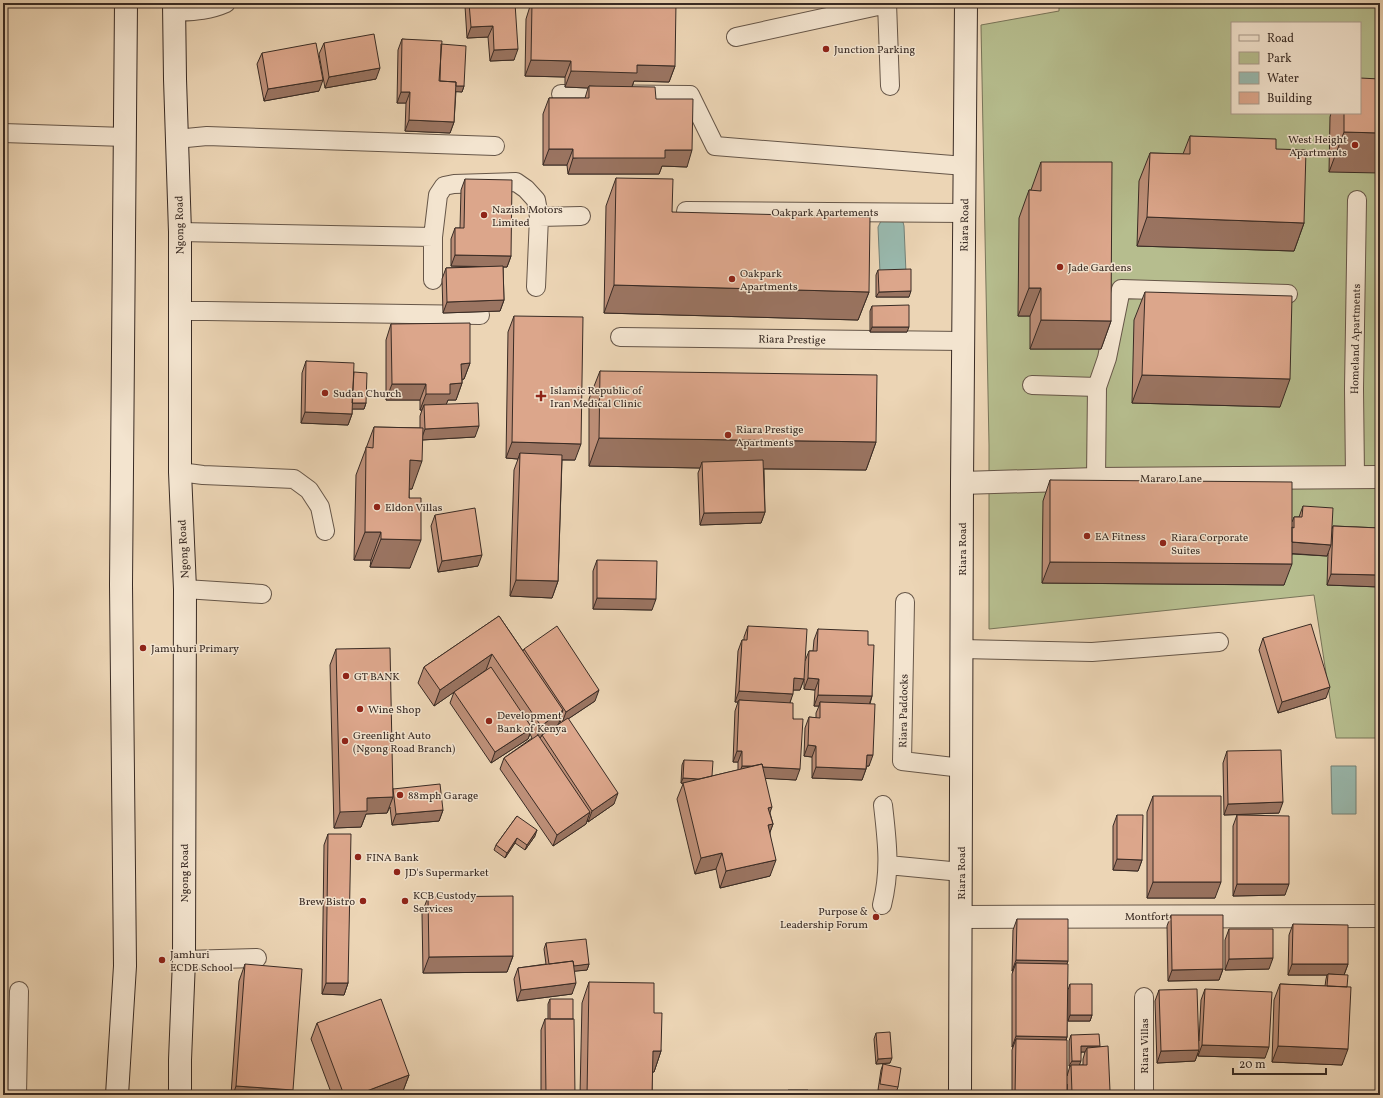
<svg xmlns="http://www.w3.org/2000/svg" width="1383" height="1098" font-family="Vollkorn,serif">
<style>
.green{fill:#b6bd8e;stroke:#787459;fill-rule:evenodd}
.water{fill:#99b9ae;stroke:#738077}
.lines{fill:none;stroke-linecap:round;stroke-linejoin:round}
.lane-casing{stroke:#665648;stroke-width:20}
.street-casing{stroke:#665648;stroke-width:24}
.secondary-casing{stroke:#392b24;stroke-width:24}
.lane{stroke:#f3e4cf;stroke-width:18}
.street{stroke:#f3e4cf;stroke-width:22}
.secondary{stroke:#f3e4cf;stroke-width:22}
.wall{fill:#bd8f78;stroke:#392b24;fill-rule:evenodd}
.shaded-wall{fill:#9a7461;stroke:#392b24}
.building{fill:#dca68b;stroke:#392b24}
.poi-dot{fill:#8f2418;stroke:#f3e4cf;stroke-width:1.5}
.labels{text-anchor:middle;stroke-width:3;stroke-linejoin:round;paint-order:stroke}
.poi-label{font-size:11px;fill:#392b24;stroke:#f3e4cf;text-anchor:start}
.street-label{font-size:11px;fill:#392b24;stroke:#f3e4cf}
</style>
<rect width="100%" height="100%" fill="#ecd5b5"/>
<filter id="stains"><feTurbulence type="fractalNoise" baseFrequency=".005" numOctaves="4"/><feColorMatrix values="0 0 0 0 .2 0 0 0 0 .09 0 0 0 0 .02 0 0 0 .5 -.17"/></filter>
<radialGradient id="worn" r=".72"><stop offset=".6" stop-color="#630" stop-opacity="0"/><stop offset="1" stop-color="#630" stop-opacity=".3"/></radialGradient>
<path class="green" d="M1059 3H1380V738H1336L1314 595 989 629V445L981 25 1059 11ZM1232 23H1360V113H1232Z"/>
<path class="water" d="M882 219 903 222 904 226 906 273H880L878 227Z
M1331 766H1356V814H1332Z"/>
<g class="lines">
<g class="lane-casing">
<path id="lane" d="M887 3 890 86
M174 12C193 11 208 11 226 3
M736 37 887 4
M561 94 690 95 715 146 965 166
M3 133 125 137
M176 139 207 136 495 146
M686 211 964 213
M180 232 433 237 438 195 444 186 454 184 516 182 526 189 536 200 539 217 581 216
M433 237V280
M536 287 539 217
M180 311H206L480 315
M620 337 963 341
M1032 385 1097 387
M180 472 203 475 294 479 309 490 320 507 325 531
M1355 477 1354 389 1357 200
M1096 479 1097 387 1107 358 1121 289 1288 294
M185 589 262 594
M905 602 902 761 962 768
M962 649 1092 652 1219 642
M888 865 961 872
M882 905C891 869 887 841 883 805
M184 960 257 958
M17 1095 19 991
M1144 1095V997"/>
</g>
<g class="street-casing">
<path id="street" d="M962 483 1096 479 1380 477
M961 917 1380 916"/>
</g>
<g class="secondary-casing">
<path id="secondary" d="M174 3 175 79 180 232V472L185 589 184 960 180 1060V1095
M117 1095 125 966 121 585 126 3
M960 1095 962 483 966 3"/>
</g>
<use href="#lane" class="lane"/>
<use href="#street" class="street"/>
<use href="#secondary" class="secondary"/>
</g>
<path class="wall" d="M466 3H515L514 60 490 61 488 37 467 38 465 6Z
M531 3 675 66 669 82 634 81 632 87 656 99 687 167 662 166 659 174H568L567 165H543V114L549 98H585L588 88 565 87V77L525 76 526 19Z
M402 39 441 44 464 86 462 92 456 91 454 122 450 133 405 131 406 103H397L398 50Z
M324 43 376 79 325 88 319 54Z
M262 53 319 91 264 101 257 64Z
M1331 113H1360L1329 172 1330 117Z
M1190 136 1276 149 1304 223 1294 251 1137 246 1139 181 1150 153 1183 154Z
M1041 162 1111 321 1101 349H1030V316H1018L1019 218 1029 190H1031Z
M616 178 672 212 869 292 858 320 604 313 606 206Z
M465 179 511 256 507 267H503L504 300 500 311 443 313 442 279 446 268 482 267 451 266V239L455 228H460L461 190Z
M878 270 909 297H876V275Z
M1145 292 1280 407 1132 403 1134 320Z
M872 306 907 332H870V311Z
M514 316 575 460H562L558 581 552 598 510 596 514 470 518 459 506 458 508 332Z
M391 324 470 363 464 379 462 380V383L456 400H448L446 404 475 437 422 440 412 489H409L410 568 370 567 371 560H354L356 475 374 427 420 428V416L422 410H420V400H386V340Z
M306 361 354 372 366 403 364 409H352V414L348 425 301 423 302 373Z
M600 371 876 442 866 470 764 469 765 512 761 523 700 525 698 473 700 468 589 466V399Z
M1050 480 1292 522 1294 517H1299L1303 506 1332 529 1333 526 1380 528V587L1327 585 1328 553 1327 556 1292 554 1284 585 1042 583 1043 501Z
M435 515 478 566 438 572 431 526Z
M597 560 652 610 593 609V571Z
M499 616 523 651 524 649 595 701 568 719 614 804 588 822 587 820 586 824 553 846 500 769 504 758 532 738 530 734 528 739 491 763 450 703 454 692 434 706 418 683 424 667ZM560 720 561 723 558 725Z
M748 626 805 661 809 651H813L814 640 818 629 868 645 872 696 870 704 869 766H867L862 780 812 778V757L804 756 805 728 809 717 816 718V713L819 706H814L815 690 804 689V679L800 690H793L790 703 793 719 796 780 765 778 770 813 773 824 770 832V876L720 888 716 869 695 874 677 799 683 784 681 783 682 765 684 760 712 776 738 770V762H733L735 711 738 702H735L738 651 742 640H744V637Z
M1263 638 1326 698 1278 713 1259 650Z
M336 649 393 789 443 810 439 821 392 825 390 807 387 813 366 814 361 827 334 828 330 665Z
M1227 751 1279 813 1224 815 1223 763Z
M1153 796 1215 898H1147V812Z
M1117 815 1142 860 1138 871 1113 870V826Z
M1237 815 1285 895 1233 896V826Z
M517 816 535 836 525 850 515 843 505 858 494 850 496 845Z
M328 834 348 983 344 995 322 994 324 845Z
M428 897 513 956 507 972 423 973 422 913Z
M1171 915 1223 969 1219 980 1168 981 1167 926Z
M1017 919 1068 961 1066 964 1067 1037 1066 1040 1067 1076 1070 1066H1069V1041L1071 1035 1100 1046 1109 1095H1067V1084V1095H1012V1050L1013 1047H1012V974L1013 971H1012L1013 930ZM1081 1052H1085L1083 1059V1065H1079Z
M1293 924 1348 964 1344 975 1342 1065 1272 1062 1274 1000 1280 984 1325 986 1326 979 1327 975H1288L1289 935Z
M1229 929 1269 969 1225 970V940Z
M546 943 589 964 587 970 574 971 572 994 517 1001 514 979 518 968 546 964 544 949Z
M245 964 291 1095H231L239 981Z
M589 982 654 1013 661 1051 654 1072H652V1095H580L582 1003Z
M1070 984 1092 1015 1090 1021H1068V990Z
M1205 989 1265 1058 1198 1056V1053L1195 1061 1157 1063 1155 1001 1159 990 1199 1041 1201 1000Z
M550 999 575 1095H541V1030L545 1019H548V1004Z
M317 1023 409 1075 403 1091 393 1095H332L311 1039Z
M876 1033 890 1063 876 1064 874 1039Z
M883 1064 898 1087 896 1093 878 1090 881 1070Z"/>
<path class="shaded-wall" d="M493 26 488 37 467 38 471 27Z
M518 49 514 60 490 61 494 50Z
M531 60 571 61 565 77 525 76Z
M637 65 675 66 669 82 634 81 631 89 589 86 588 88 565 87 571 71Z
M380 68 376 79 325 88 329 77Z
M323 80 319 91 264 101 268 89Z
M440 85 464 86 462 92 438 91Z
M401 92H410L406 103H397Z
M409 120 454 122 450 133 405 131Z
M1344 132 1380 133V173L1329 172Z
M549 149H573L567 165H543Z
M665 150H692L687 167 662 166 659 174H568L573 158Z
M1147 217 1304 223 1294 251 1137 246Z
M455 255 511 256 507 267 451 266Z
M614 285 869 292 858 320 604 313Z
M1029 288H1041L1030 316H1018Z
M911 291 909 297H876L879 292Z
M504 300 500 311 443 313 447 302Z
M1041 320 1111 321 1101 349H1030Z
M872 327H909L907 332H870Z
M470 363 464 379 456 380 461 364Z
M1142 375 1290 379 1280 407 1132 403Z
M462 383 456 400H448L444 410 424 405 422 410H420L426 394 450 384Z
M392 384H426L420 400H386Z
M351 403H366L364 409H349Z
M305 412 352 414 348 425 301 423Z
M479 426 475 437 421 440 425 429Z
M599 438 876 442 866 470 703 468 702 462 700 468 589 466Z
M512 442 581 444 575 460 520 459V453L518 459 506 458Z
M410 460 422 461 412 489H400Z
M765 512 761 523 700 525 704 513Z
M365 532H381L371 560H354Z
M381 539 421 540 410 568 370 567Z
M1289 542 1331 545 1327 556 1285 553Z
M482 555 478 566 438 572 442 561Z
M1050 562 1292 564 1284 585 1042 583Z
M1331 574 1380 575V587L1327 585Z
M516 580 558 581 552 598 510 596Z
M597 598 656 599 652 610 593 609Z
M492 654 486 670 434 706 440 690Z
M794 678 804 679 800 690H790Z
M808 678 819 679 815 690 804 689Z
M1330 687 1326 698 1278 713 1282 702Z
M599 690 595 701 562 723 566 712Z
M739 691 793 694 789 705 739 700 738 702H735Z
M818 695 872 696 868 708 820 702 819 706H814Z
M563 710 558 726 542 735 541 737 535 742 541 726Z
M532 728 528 739 491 763 495 752Z
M808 745 816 746 812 757 804 756Z
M737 751H742L738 762H733Z
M867 755H873L869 766H863Z
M742 766 800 769 796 780 738 777Z
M816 767 866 769 862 780 812 778Z
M683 778 711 780 709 785 681 783Z
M618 793 614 804 588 822 592 811Z
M393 797 387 813 366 814 361 827 334 828 340 812 367 798Z
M1283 802 1279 813 1224 815 1228 804Z
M772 807 766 823 768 808Z
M443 810 439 821 392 825 396 814Z
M590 812 586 824 553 846 557 835Z
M773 824 767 840 768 825Z
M537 830 535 836 525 850 527 845Z
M517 838 515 843 505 858 507 853Z
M722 853 716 869 695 874 701 858Z
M1117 859 1142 860 1138 871 1113 870Z
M776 860 770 876 720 888 726 871Z
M1153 882H1221L1215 898H1147Z
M1237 884H1289L1285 895 1233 896Z
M513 956 507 972 423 973 429 957Z
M1273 958 1269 969 1225 970 1229 959Z
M1016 960 1068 961 1064 972 1016 963 1013 971H1012Z
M589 964 587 970 547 974 549 968Z
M1292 964H1348L1344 975 1328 974 1327 975H1288Z
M1223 969 1219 980 1168 981 1172 970Z
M326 983H348L344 995 322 994Z
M576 983 572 994 517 1001 521 990Z
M1070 1015H1092L1090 1021H1068Z
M1016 1036 1067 1037 1063 1048 1016 1039 1013 1047H1012Z
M1202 1045 1269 1047 1265 1058 1198 1056Z
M1081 1046H1100L1098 1052 1087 1048 1085 1052H1079Z
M1278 1046 1348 1049 1342 1065 1272 1062Z
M1199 1050 1195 1061 1157 1063 1161 1051Z
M653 1051H661L654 1072H645Z
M892 1058 890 1063 876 1064 878 1059Z
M1072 1061H1081L1079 1066H1069Z
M409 1075 403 1091 393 1095H356Z
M236 1086 293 1090 291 1095H233Z
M1110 1091 1109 1095H1071L1072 1093Z"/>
<path class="building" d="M469 3H515L518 49 494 50 493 26 471 27Z
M532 3H676L675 66 637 65V73L571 71V61L531 60Z
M374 34 380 68 329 77 324 43Z
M402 39 442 41 439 81 456 82 454 122 409 120 410 92H401Z
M316 43 323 80 268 89 262 53Z
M441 44 466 46 464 86H456V82L440 81Z
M1360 78 1380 79V133L1344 132V113H1360Z
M589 86 655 87 656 99H693L692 150H665V158H573V149H549V98H589Z
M1190 136 1276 139V149L1306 150 1304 223 1147 217 1150 153 1190 154Z
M1041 162H1112L1111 321 1041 320V288H1029V190L1041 191Z
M616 178 673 179 672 212 870 217 869 292 614 285Z
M465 179 512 180 511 256 455 255V228H464Z
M503 266 504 300 447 302 446 268Z
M911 269V291L879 292 878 270Z
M1145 292 1292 296 1290 379 1142 375Z
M909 305V327H872V306Z
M514 316 583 317 581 444 512 442Z
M470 323V363L461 364 462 383 450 384V394H426V384H392L391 324Z
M306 361 354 363 352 414 305 412Z
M600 371 877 375 876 442 599 438Z
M354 372 367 373 366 403H352Z
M478 403 479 426 425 429 424 405Z
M374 427 423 428 422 461 410 460 409 498H421V540L381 539V532H365L366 447 373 448Z
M520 453 562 455 558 581 516 580Z
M763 460 765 512 704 513 702 462Z
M1050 480 1292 482V564L1050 562Z
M1303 506 1333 508 1331 545 1292 542V527L1294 528V517H1302Z
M475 508 482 555 442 561 435 515Z
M1333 526 1380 528V575L1331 574Z
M597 560 657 561 656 599 597 598Z
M499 616 563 710 541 726 492 654 440 690 424 667Z
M1311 624 1330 687 1282 702 1263 638Z
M557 626 599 690 566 712 524 649Z
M748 626 807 629 804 679 794 678 793 694 739 691 742 640H747Z
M818 629 868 631V645H874L872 696 818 695 819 679 808 678 809 651H817Z
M390 648 393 797 367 798V811L340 812 336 649Z
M491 667 532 728 495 752 454 692Z
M739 700 793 703V719H803L800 769 763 767 762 764 752 766H742V751H737Z
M820 702 875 704 873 755H867L866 769 816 767V746L808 745 809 717 820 718Z
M568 718 618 793 592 811 542 735Z
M538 735 590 812 557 835 504 758Z
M1281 750 1283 802 1228 804 1227 751Z
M684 760 713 761 712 776 699 779 683 778Z
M762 764 772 807 768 808 773 824 768 825 776 860 726 871 722 853 701 858 683 783Z
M440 784 443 810 396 814 393 789Z
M1153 796H1221V882H1153Z
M1117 815H1143L1142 860 1117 859Z
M1237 815 1289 816V884H1237Z
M517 816 537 830 527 845 517 838 507 853 496 845Z
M328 834H351L348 983H326Z
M513 896V956L429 957 428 897Z
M1171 915H1223V969L1172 970Z
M1017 919H1068V961L1016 960Z
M1293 924 1348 925V964H1292Z
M1229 929H1273V958L1229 959Z
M586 939 589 964 574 966 573 961 549 964 546 943Z
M573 961 576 983 521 990 518 968Z
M1016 963 1068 964 1067 1037 1016 1036Z
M245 964 302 969 293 1090 236 1086Z
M1328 974 1348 975 1347 987 1327 986Z
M589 982 654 983V1013H662L661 1051H653L652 1095H587Z
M1070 984H1092V1015H1070Z
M1280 984 1351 987 1348 1049 1278 1046Z
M1197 989 1199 1050 1161 1051 1159 990Z
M1205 989 1272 992 1269 1047 1202 1045Z
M381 999 409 1075 356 1095H344L317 1023Z
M550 999H573V1019H550Z
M545 1019H574L575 1095H546Z
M890 1032 892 1058 878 1059 876 1033Z
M1099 1034 1100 1046H1081V1061H1072L1071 1035Z
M1016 1039 1067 1040V1095H1015Z
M1108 1046 1110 1091 1072 1093 1071 1065H1087V1048Z
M883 1064 901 1068 898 1087 880 1084Z
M788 1090H808V1095H788Z"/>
<g class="poi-dot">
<circle cx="826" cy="49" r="4"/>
<circle cx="1355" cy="145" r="4"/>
<circle cx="484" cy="215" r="4"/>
<circle cx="1060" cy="267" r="4"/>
<circle cx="732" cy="279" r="4"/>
<circle cx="325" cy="393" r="4"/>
<path d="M539 390h4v4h4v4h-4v4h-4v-4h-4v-4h4z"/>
<circle cx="728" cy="435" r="4"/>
<circle cx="377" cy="507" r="4"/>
<circle cx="1087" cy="536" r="4"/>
<circle cx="1163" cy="543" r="4"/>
<circle cx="143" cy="648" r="4"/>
<circle cx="346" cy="676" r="4"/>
<circle cx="360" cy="709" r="4"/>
<circle cx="489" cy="721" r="4"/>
<circle cx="345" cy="741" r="4"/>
<circle cx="400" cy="795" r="4"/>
<circle cx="358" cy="857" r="4"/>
<circle cx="397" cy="872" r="4"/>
<circle cx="363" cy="901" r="4"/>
<circle cx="405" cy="901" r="4"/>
<circle cx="876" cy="917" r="4"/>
<circle cx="162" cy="960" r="4"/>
</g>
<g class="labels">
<g class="poi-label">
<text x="834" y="53">Junction Parking</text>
<text x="1347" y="143" text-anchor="end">West Height<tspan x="1347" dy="13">Apartments</tspan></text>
<text x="492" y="213">Nazish Motors<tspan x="492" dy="13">Limited</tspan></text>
<text x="1068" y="271">Jade Gardens</text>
<text x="740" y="277">Oakpark<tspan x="740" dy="13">Apartments</tspan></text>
<text x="550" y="394">Islamic Republic of<tspan x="550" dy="13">Iran Medical Clinic</tspan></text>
<text x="333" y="397">Sudan Church</text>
<text x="736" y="433">Riara Prestige<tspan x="736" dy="13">Apartments</tspan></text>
<text x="385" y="511">Eldon Villas</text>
<text x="1095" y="540">EA Fitness</text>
<text x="1171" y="541">Riara Corporate<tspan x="1171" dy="13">Suites</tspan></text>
<text x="151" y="652">Jamuhuri Primary</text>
<text x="354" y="680">GT BANK</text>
<text x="368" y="713">Wine Shop</text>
<text x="497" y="719">Development<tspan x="497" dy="13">Bank of Kenya</tspan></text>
<text x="353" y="739">Greenlight Auto<tspan x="353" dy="13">(Ngong Road Branch)</tspan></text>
<text x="408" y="799">88mph Garage</text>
<text x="366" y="861">FINA Bank</text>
<text x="405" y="876">JD's Supermarket</text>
<text x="413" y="899">KCB Custody<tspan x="413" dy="13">Services</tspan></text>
<text x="355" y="905" text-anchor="end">Brew Bistro</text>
<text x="868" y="915" text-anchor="end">Purpose &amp;<tspan x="868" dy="13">Leadership Forum</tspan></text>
<text x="170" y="958">Jamhuri<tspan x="170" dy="13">ECDE School</tspan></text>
</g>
<g class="street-label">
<text x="825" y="216">Oakpark Apartements</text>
<text transform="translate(179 225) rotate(-91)" y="4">Ngong Road</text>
<text transform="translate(964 225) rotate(-89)" y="4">Riara Road</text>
<text transform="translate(792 339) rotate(1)" y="4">Riara Prestige</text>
<text transform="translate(1355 339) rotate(-89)" y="4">Homeland Apartments</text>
<text x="1171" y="482">Mararo Lane</text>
<text transform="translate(183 549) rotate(-93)" y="4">Ngong Road</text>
<text transform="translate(962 549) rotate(-90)" y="4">Riara Road</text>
<text transform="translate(903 711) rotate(-89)" y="4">Riara Paddocks</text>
<text transform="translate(184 873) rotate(-90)" y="4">Ngong Road</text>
<text transform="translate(961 873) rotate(-90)" y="4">Riara Road</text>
<text x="1147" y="920">Montfort</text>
<text transform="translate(1144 1046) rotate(-90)" y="4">Riara Villas</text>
</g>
</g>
<rect width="1383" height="1098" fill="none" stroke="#ecd5b5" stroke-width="16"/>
<rect x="4" y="4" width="1375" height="1090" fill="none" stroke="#392b24" stroke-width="2"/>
<rect x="8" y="8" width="1367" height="1082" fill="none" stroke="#392b24"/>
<rect x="1231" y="22" width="130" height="92" fill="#f3e4cf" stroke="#a99a8b"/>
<rect x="1239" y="35" width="20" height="6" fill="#f3e4cf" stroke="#a99a8b"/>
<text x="1267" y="42" font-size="12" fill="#392b24">Road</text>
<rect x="1239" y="52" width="20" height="12" fill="#b6bd8e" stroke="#a99a8b"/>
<text x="1267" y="62" font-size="12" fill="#392b24">Park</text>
<rect x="1239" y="72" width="20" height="12" fill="#99b9ae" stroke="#a99a8b"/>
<text x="1267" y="82" font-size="12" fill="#392b24">Water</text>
<rect x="1239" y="92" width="20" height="12" fill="#dca68b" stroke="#a99a8b"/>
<text x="1267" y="102" font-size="12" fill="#392b24">Building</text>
<path d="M1233 1068v6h93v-6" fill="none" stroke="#392b24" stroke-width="2"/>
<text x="1239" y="1068" font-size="12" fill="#392b24" stroke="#f3e4cf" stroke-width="3" paint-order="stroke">20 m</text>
<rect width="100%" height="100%" filter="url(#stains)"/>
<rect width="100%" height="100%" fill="url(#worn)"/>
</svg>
